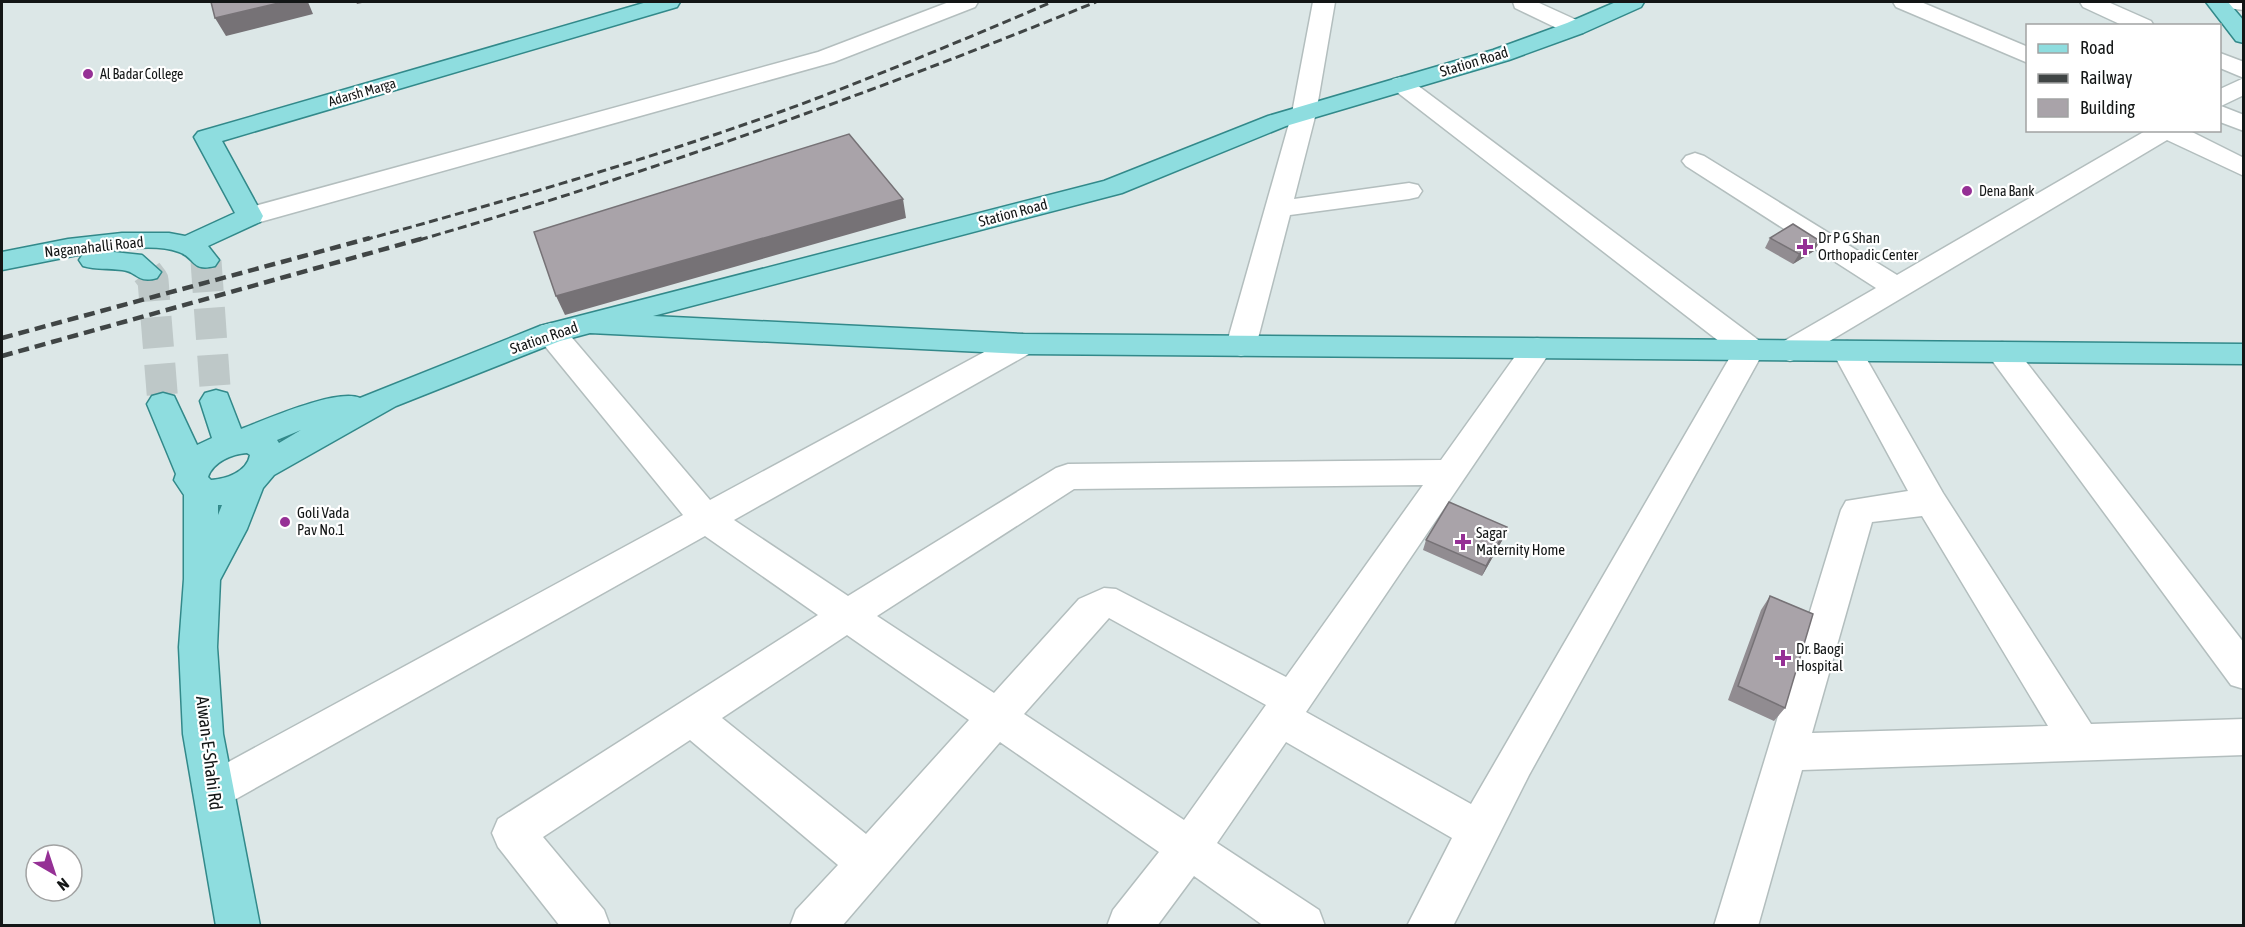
<svg xmlns="http://www.w3.org/2000/svg" width="2245" height="927" font-family="'Asap Condensed',sans-serif">
<style>
.lines{fill:none;stroke-linecap:round;stroke-linejoin:round}
.major-tunnel{stroke:#bec8c8;stroke-width:31;stroke-dasharray:31 16;stroke-linecap:butt}
.minor-casing{stroke:#b3bebe;stroke-width:3}
.major-casing{stroke:#32898a;stroke-width:3}
.minor{fill:#fff;fill-rule:evenodd}
.major{fill:#8edddf;fill-rule:evenodd}
.rail-far1{stroke:#404545;stroke-width:3;stroke-dasharray:9 4.5;stroke-linecap:butt}
.rail{stroke:#404545;stroke-width:4.5;stroke-dasharray:11 6;stroke-linecap:butt}
.wall{fill:#918c91}
.shaded-wall{fill:#767276}
.building{fill:#a9a3a9;stroke:#767276;stroke-width:1.5}
.poi-dot{fill:#953095;stroke:#fff;stroke-width:2}
.labels{text-anchor:middle;stroke-width:4.5;stroke-linejoin:round;paint-order:stroke}
.far-poi-label{font-size:14px;fill:#131616;stroke:#fff;text-anchor:start}
.far-street-label{font-size:14px;fill:#131616;stroke:#fff}
.street-label{font-size:15px;fill:#131616;stroke:#fff}
.poi-label{font-size:15px;fill:#131616;stroke:#fff;text-anchor:start}
.near-street-label{font-size:18px;fill:#131616;stroke:#fff}
</style>
<rect width="100%" height="100%" fill="#dce7e7"/>
<g class="lines">
<path class="major-tunnel" d="M206 261 216 401
M147 272 153 280 163 404"/>
<g class="minor-casing">
<path id="minor" d="M949 2H978L975 7 834 62 260 222 250 224 240 222 237 216 240 210 818 52Z
M1313 2H1335L1316 113 1294 199 1409 183 1418 185 1422 191 1418 197 1409 199 1290 215 1256 346 1252 353 1241 356 1230 353 1226 346 1292 113Z
M1513 2H1537L1583 23 1586 28 1583 33H1567L1515 8Z
M1893 2H1921L2028 47V63L1896 7Z
M2080 2H2108L2151 21 2154 26H2124L2083 7Z
M2215 2H2244V10L2218 7Z
M2220 53 2244 62V78L2220 68Z
M1401 77 1409 79 1761 342 1765 349 1529 775 1453 926H1407L1452 838 1286 742 1217 843 1319 910 1325 926H1264L1194 876 1157 926H1107L1113 910 1159 852 1000 742 842 926H790L796 910 838 865 690 740 543 837 604 910 610 926H560L498 847 492 833 498 819 818 615 705 536 227 804 213 810 199 804 193 791 199 778 683 515 540 340 536 333 540 326 551 323 562 326 710 500 1012 337 1023 334 1034 337 1038 344 1034 351 734 520 848 596 1056 468 1068 464 1441 460 1526 341 1537 338 1548 341 1552 348 1548 355 1306 712 1471 804 1733 352 1393 89 1389 84 1393 79ZM1423 485 1286 677 1116 589 1104 588 1079 599 994 693 877 616 1074 489ZM1109 618 1266 705 1184 820 1024 714ZM847 635 969 720 866 834 722 718Z
M2244 78V95L2221 106 2244 115V131L2220 122V89Z
M2147 130H2188L2244 158V176L2167 140 1801 358 1790 361 1779 358 1775 351 1779 344 1876 288 1686 166 1682 161 1686 156 1695 153 1704 156 1897 275Z
M1847 341 1858 344 1943 493 2091 724 2244 719V755L1802 770 1758 926H1714L1841 510 1846 501 1908 491 1832 351 1836 344ZM1922 516 2048 726 1812 733 1872 522Z
M2002 342 2013 345 2244 643V689L2231 685 1991 359 1987 352 1991 345Z"/>
</g>
<g class="major-casing">
<path id="major" d="M647 2H680L677 7 222 141 263 216 260 222 208 246 219 260 215 266C191 272 196 258 179 252 156 244 127 249 104 251L142 255 161 272 157 278C137 284 137 271 122 270 108 268 96 270 83 266L79 260 83 254 2 270V252L68 239 122 233H169L185 236 235 213 194 137 198 132Z
M1616 2H1644L1641 7 1583 33 1509 60 1286 126 1122 193 653 316 1023 334 2244 344V364L1023 354 590 333 560 341 396 406 274 475 263 488 247 529 220 580 217 647 223 734 260 926H216L183 734 179 647 184 579V495L174 480 176 474 147 404 152 396 163 393 174 396 197 445 212 438 200 401 205 393 216 390 227 393 241 429C267 419 337 388 360 398L540 326 1104 181 1268 116 1493 50 1567 23ZM301 430 279 443 277 440ZM247 453 250 455C247 472 226 479 211 480L208 477C213 462 232 454 247 453ZM218 505H222L218 515Z
M2206 2H2228L2244 21V43L2236 41Z"/>
</g>
<use href="#minor" class="minor"/>
<use href="#major" class="major"/>
<path class="rail-far1" d="M364 240C510 200 657 157 799 105 884 73 968 38 1052 2
M419 240C650 173 874 92 1096 2"/>
<path class="rail" d="M2 338 370 238
M2 356 424 238"/>
</g>
<path class="wall" d="M1770 238 1820 241 1814 251 1793 264 1765 248Z
M1507 527 1504 537 1482 576 1423 550 1426 540Z
M1770 596 1785 708 1774 721 1728 700 1761 610Z"/>
<path class="shaded-wall" d="M283 2H308L313 14 226 36 215 18Z
M356 2H367L357 4Z
M903 199 906 218 565 315 556 296Z
M1820 241 1814 251 1793 264 1799 254Z
M1507 527 1504 537 1482 576 1486 566Z"/>
<path class="building" d="M211 2H283L215 18Z
M849 134 903 199 556 296 534 232Z
M1793 224 1820 241 1799 254 1770 238Z
M1449 502 1507 527 1486 566 1426 540Z
M1770 596 1813 614 1785 708 1738 686Z"/>
<g class="poi-dot">
<circle cx="88" cy="74" r="6"/>
<circle cx="1967" cy="191" r="6"/>
<path d="M1802 238h6v6h6v6h-6v6h-6v-6h-6v-6h6z"/>
<circle cx="285" cy="522" r="6"/>
<path d="M1460 533h6v6h6v6h-6v6h-6v-6h-6v-6h6z"/>
<path d="M1780 649h6v6h6v6h-6v6h-6v-6h-6v-6h6z"/>
</g>
<g class="labels">
<g class="far-poi-label">
<text x="100" y="79">Al Badar College</text>
<text x="1979" y="196">Dena Bank</text>
</g>
<g class="far-street-label">
<text transform="translate(362 92) rotate(-16)" y="5">Adarsh Marga</text>
</g>
<g class="street-label">
<text transform="translate(1474 62) rotate(-17)" y="5">Station Road</text>
<text transform="translate(1013 213) rotate(-15)" y="5">Station Road</text>
<text transform="translate(94 247) rotate(-6)" y="5">Naganahalli Road</text>
<text transform="translate(544 338) rotate(-19)" y="5">Station Road</text>
</g>
<g class="poi-label">
<text x="1818" y="243">Dr P G Shan<tspan x="1818" dy="17">Orthopadic Center</tspan></text>
<text x="297" y="518">Goli Vada<tspan x="297" dy="17">Pav No.1</tspan></text>
<text x="1476" y="538">Sagar<tspan x="1476" dy="17">Maternity Home</tspan></text>
<text x="1796" y="654">Dr. Baogi<tspan x="1796" dy="17">Hospital</tspan></text>
</g>
<g class="near-street-label">
<text transform="translate(209 753) rotate(83)" y="6">Aiwan-E-Shahi Rd</text>
</g>
</g>
<rect width="2245" height="927" fill="none" stroke="#131616" stroke-width="6"/>
<rect x="2026" y="24" width="195" height="108" fill="#ffffff" stroke="#a1a2a2" stroke-width="1.5"/>
<rect x="2038" y="44" width="30" height="9" fill="#8edddf" stroke="#a1a2a2" stroke-width="1.5"/>
<text x="2080" y="54" font-size="18" fill="#131616">Road</text>
<rect x="2038" y="74" width="30" height="9" fill="#404545" stroke="#a1a2a2" stroke-width="1.5"/>
<text x="2080" y="84" font-size="18" fill="#131616">Railway</text>
<rect x="2038" y="99" width="30" height="18" fill="#a9a3a9" stroke="#a1a2a2" stroke-width="1.5"/>
<text x="2080" y="114" font-size="18" fill="#131616">Building</text>
<g transform="translate(54 873) rotate(141)"><circle r="28" fill="#ffffff" stroke="#a1a2a2" stroke-width="1.5"/>
<path d="M0-4.5L10 22L0 15L-10 22Z" fill="#953095"/>
<text y="-9" font-size="16" font-weight="bold" text-anchor="middle" fill="#131616">N</text>
</g>
</svg>
